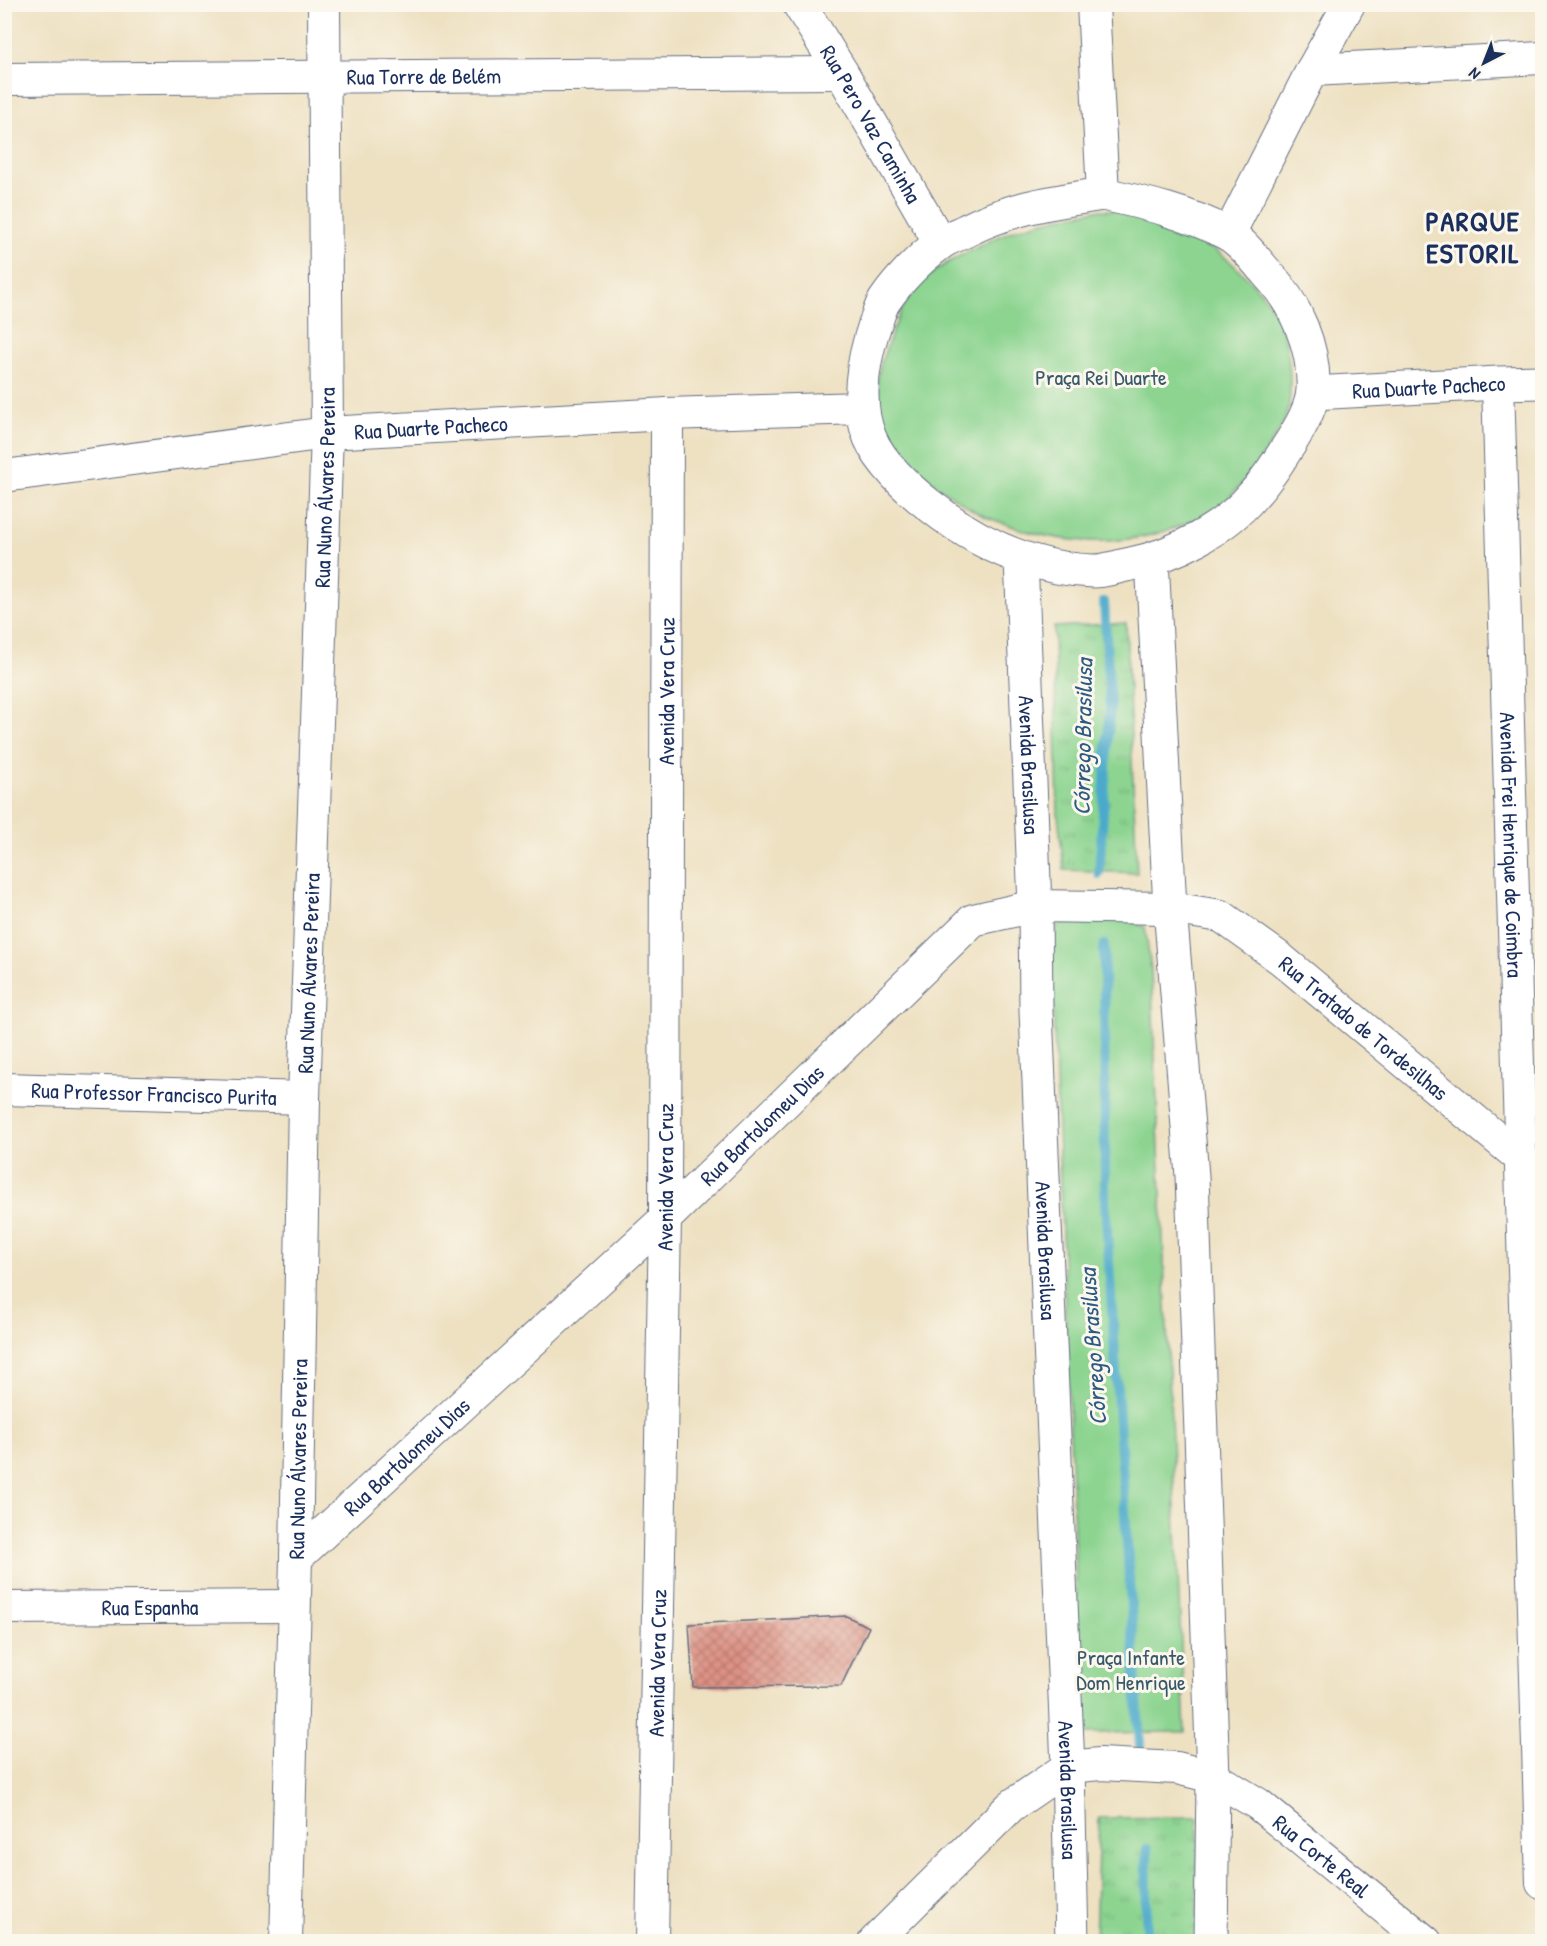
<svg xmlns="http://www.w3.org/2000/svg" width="1547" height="1946" font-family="'Patrick Hand',sans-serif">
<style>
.grass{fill:url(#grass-tufts);stroke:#548277;stroke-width:1.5}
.park{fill:#8cd490;stroke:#548277;stroke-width:1.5}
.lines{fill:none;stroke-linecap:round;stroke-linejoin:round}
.stream{stroke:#4caacb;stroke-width:10}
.building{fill:url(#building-cross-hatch)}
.minor-casing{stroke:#656d81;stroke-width:34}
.tertiary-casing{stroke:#656d81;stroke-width:35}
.minor{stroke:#fff;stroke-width:32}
.tertiary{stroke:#fff;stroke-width:33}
.labels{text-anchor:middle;stroke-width:6;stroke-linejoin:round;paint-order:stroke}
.street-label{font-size:22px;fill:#1b2f5e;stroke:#fbf7ec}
.park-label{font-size:22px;fill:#37586a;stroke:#fbf7ec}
.water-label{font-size:24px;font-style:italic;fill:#2c5a84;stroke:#fbf7ec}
.district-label{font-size:28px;font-weight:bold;letter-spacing:1.5px;fill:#1b2f5e;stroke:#fbf7ec}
</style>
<defs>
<pattern id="grass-tufts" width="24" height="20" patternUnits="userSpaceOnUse" patternTransform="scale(1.5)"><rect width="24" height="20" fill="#8cd490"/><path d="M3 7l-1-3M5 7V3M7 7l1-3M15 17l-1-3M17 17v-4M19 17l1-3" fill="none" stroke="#78b67f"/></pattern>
<pattern id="building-cross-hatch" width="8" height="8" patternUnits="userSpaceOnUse" patternTransform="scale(1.5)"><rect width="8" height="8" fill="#de9284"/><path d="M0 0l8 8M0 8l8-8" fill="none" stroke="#b3786f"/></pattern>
</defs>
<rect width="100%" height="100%" fill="#fbf7ec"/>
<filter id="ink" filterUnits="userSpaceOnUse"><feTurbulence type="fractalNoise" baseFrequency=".0167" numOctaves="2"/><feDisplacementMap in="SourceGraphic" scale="12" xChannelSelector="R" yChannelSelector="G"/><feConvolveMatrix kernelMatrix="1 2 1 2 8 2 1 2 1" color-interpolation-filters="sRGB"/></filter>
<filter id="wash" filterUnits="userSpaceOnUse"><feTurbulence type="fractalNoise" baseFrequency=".008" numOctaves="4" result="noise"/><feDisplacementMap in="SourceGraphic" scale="24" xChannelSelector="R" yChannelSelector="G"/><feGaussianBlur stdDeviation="1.35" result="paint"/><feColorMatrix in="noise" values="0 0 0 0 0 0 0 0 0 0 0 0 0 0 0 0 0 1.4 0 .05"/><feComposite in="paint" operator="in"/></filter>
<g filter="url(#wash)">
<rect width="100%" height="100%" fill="#eee1c2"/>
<path class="grass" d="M1126 623 1137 873 1064 870 1058 815 1054 627Z
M1198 1817 1197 1941 1095 1942 1099 1818Z"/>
<path class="park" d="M1096 210C1109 211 1124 209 1137 212 1167 218 1217 248 1238 269 1252 282 1266 297 1276 314 1289 337 1296 397 1284 421 1278 435 1268 448 1259 461 1245 481 1229 502 1206 514 1143 548 1069 549 1003 523 994 520 984 517 976 512 925 480 875 445 878 378 879 366 885 351 890 339 900 311 906 297 929 276 942 265 959 256 974 249 988 242 1002 234 1017 229 1042 220 1070 216 1096 210Z
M1122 918 1145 927 1151 969 1185 1732 1082 1733 1051 952 1057 926 1072 919Z"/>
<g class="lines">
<path class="stream" d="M1099 874 1110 705 1104 602
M1104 945 1105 1201 1140 1746
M1146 1942 1147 1849"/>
</g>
<g id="blocks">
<path class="building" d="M846 1616 869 1627 841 1686 693 1687 689 1624Z"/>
</g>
</g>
<g filter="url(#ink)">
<use href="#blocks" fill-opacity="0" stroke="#656d81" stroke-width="1.5"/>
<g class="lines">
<g class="minor-casing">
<g id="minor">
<path d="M1093 4 1103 194"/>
<path d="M1312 70 1542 58"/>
<path id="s1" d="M4 79 842 73"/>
<path d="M1229 234 1312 70 1349 4"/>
<path id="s2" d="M1498 383 1542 1883"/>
<path id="s3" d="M4 476 327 433 667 414 862 408"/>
<path id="s4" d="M4 1089 304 1098"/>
<path id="s5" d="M296 1558 665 1219 973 920 1035 906 1170 908 1221 916 1281 959 1542 1176"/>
<path id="s6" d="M4 1608 294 1606"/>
<path id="s7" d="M286 1942 296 1558 304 1098 327 433 324 4"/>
<path id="s8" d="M652 1942 665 1219 667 414"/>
<path id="s9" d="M874 1942 1011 1806 1068 1767 1100 1764 1177 1768 1213 1777 1258 1804 1426 1942"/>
</g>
</g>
<g class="tertiary-casing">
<g id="tertiary">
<path id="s10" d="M799 4 842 73 940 243"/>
<path d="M1103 194C1145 203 1188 213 1226 233 1242 241 1255 260 1267 273 1296 304 1315 348 1313 390 1312 408 1297 433 1287 448 1277 464 1266 481 1253 495 1225 529 1174 555 1131 564 1119 566 1106 571 1093 571 1031 569 977 543 929 505 908 489 880 462 870 438 855 401 863 360 875 324 878 317 880 307 885 300 898 281 919 259 938 245 946 238 958 235 967 230 1013 207 1053 202 1103 194Z"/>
<path id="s11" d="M1313 393 1498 383 1542 382"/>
<path id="s12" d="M1021 558 1035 906 1036 1011 1068 1767 1072 1942"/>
<path d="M1152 559 1170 908 1192 1176 1213 1777 1211 1942"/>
</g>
</g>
<use href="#minor" class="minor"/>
<use href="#tertiary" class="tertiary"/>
</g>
</g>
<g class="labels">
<g class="street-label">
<text dy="8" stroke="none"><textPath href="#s1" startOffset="420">Rua Torre de Belém</textPath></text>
<text dy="8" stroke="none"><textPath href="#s10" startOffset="140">Rua Pero Vaz Caminha</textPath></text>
<text dy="8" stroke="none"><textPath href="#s11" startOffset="116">Rua Duarte Pacheco</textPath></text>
<text dy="8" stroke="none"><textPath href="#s3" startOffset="430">Rua Duarte Pacheco</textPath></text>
<text dy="8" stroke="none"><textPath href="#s7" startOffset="1455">Rua Nuno Álvares Pereira</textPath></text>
<text dy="8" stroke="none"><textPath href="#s8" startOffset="1251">Avenida Vera Cruz</textPath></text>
<text dy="8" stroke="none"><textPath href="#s12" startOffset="207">Avenida Brasilusa</textPath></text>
<text dy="8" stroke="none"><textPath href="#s2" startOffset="462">Avenida Frei Henrique de Coimbra</textPath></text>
<text dy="8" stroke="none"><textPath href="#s7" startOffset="969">Rua Nuno Álvares Pereira</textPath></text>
<text dy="8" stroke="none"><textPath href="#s5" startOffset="1362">Rua Tratado de Tordesilhas</textPath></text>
<text dy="8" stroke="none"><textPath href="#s4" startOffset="150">Rua Professor Francisco Purita</textPath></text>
<text dy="8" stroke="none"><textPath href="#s5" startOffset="636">Rua Bartolomeu Dias</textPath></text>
<text dy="8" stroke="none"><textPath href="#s8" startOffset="765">Avenida Vera Cruz</textPath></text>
<text dy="8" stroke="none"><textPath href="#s12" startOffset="693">Avenida Brasilusa</textPath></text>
<text dy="8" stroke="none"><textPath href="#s5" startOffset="150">Rua Bartolomeu Dias</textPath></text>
<text dy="8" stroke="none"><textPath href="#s7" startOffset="483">Rua Nuno Álvares Pereira</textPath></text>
<text dy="8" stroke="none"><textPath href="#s6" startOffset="146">Rua Espanha</textPath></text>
<text dy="8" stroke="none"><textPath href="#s8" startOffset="279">Avenida Vera Cruz</textPath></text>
<text dy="8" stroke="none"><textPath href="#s12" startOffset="1233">Avenida Brasilusa</textPath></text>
<text dy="8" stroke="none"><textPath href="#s9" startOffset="543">Rua Corte Real</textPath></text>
</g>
<g class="park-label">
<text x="1101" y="385">Praça Rei Duarte</text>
<text x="1131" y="1665">Praça Infante<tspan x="1131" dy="25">Dom Henrique</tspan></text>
</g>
<g class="water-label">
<text transform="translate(1083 737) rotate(-89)" y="8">Córrego Brasilusa</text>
<text transform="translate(1093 1347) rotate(-94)" y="8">Córrego Brasilusa</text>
</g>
<g class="district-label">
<text x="1473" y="231">PARQUE<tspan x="1473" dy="32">ESTORIL</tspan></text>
</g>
</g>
<rect width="1547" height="1946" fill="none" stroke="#fbf7ec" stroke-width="24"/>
<g transform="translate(1484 63) rotate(222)" stroke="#fbf7ec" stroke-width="4.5" paint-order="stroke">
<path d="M0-4.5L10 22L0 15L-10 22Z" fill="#1b2f5e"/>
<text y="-9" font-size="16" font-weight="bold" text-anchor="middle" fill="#1b2f5e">N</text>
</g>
</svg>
